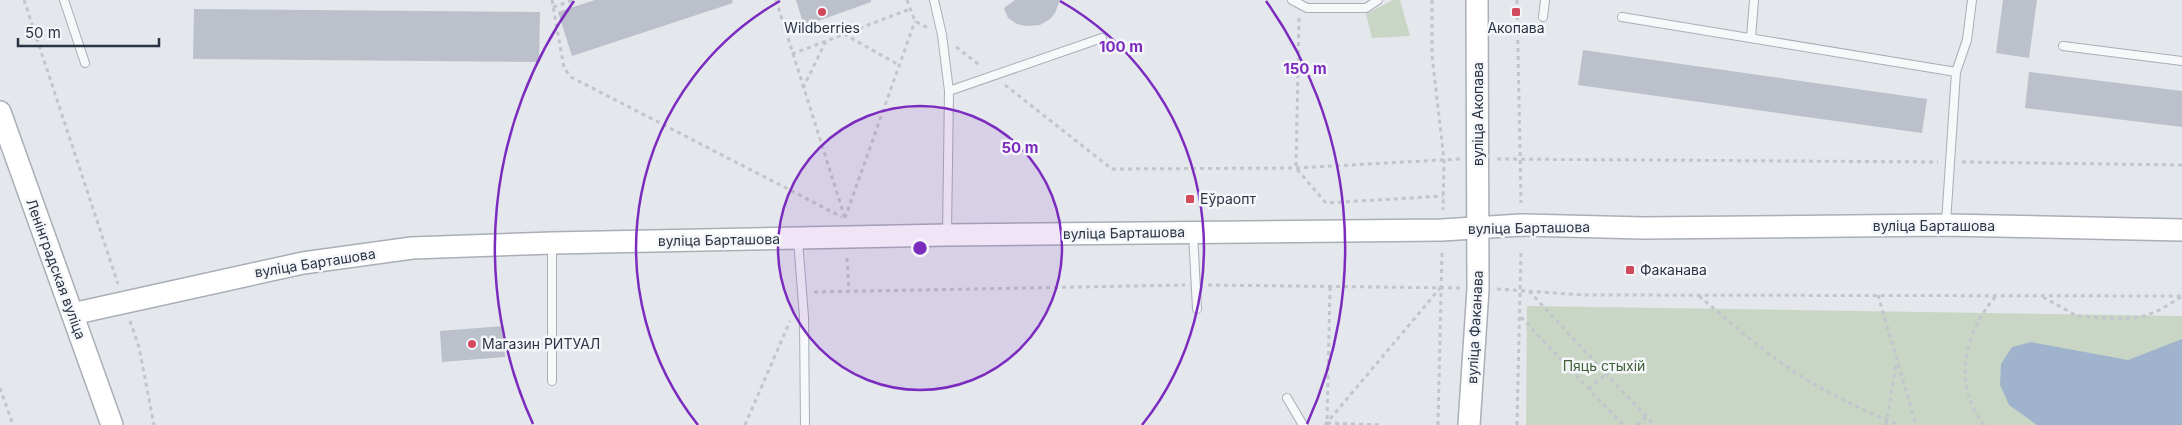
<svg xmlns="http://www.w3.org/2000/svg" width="2182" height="425" font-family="Inter,sans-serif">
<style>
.green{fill:#c9d6c5}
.water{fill:#9fb4cc}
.building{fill:#bbc0ca}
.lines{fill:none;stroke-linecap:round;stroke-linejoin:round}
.service-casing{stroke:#a9aeb7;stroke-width:10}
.secondary-casing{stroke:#a9aeb7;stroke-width:24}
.path{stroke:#c2c5cb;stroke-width:3;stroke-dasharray:4 4;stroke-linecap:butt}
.service{stroke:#f7f8fa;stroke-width:8}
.secondary{stroke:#fff;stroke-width:21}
.ring{fill:none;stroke:#7b2cbf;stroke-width:2.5}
.poi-dot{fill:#d1495b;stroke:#f4f6f9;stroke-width:2}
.labels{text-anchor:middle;stroke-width:5;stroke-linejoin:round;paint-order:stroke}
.poi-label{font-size:14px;fill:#2b3445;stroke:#f4f6f9;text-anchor:start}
.street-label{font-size:14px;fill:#2b3445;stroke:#f4f6f9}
.park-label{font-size:14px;fill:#3f6138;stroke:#f4f6f9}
.centre{fill:#7b2cbf;stroke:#f4f6f9;stroke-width:2.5}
.ring-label{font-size:15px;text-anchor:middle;font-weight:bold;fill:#7b2cbf;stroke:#f4f6f9;stroke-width:5;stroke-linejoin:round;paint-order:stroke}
</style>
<rect width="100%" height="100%" fill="#e4e7ec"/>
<path class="green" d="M1393 0H1400L1410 36 1372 38 1366 14Z
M1527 306 2182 316V425H1526Z"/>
<path class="water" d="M2182 339V425H2037L2009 405 2000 385 2001 364 2012 347 2031 342 2128 360Z"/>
<path class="building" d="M595 0H732L733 3 572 56 558 12Z
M796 0H871V2L804 26Z
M1015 0H1060L1055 13 1050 19 1040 25 1026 26 1017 24 1008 18 1004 8Z
M2003 0H2037L2029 58 1996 53Z
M194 9 540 12 539 62 193 59Z
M1583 50 1927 99 1922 133 1578 85Z
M2029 72 2182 91V127L2025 108Z
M503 326 505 357 442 362 440 331Z"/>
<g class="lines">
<g class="service-casing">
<path id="service" d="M64 0 85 63
M934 0 942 35 949 91 947 233
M1292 0 1307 8H1366L1378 0
M1543 17 1545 0
M1622 17 1956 72
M1751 38 1754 0
M2063 46 2182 61
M949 91 1102 38
M1946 223 1956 72 1967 40 1972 0
M1193 233 1197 309
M798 240 804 317 805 425
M552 381V245
M1287 398 1303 425"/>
</g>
<g class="secondary-casing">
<path id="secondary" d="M0 112 112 425
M72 314 303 263 412 248 552 243 947 235 1442 230 1521 225 1643 228 1946 225 2182 230
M1469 425 1478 289 1477 0"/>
</g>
<path class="path" d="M24 0 118 284
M552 0 564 68 571 77 842 217
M776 0 845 218
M907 0 915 21 928 28
M1432 0V55L1444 160 1443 210
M1517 0 1521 203
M553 7 574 0
M1299 18 1296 168 1326 203 1443 196
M844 34 899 65
M956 47 981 66
M792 54 910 9
M1005 85 1112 169 1296 168 1460 159
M803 88 826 41
M1497 159 1938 162
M1962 162 2182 165
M845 218 915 21
M847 258 849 291
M1208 285 1460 288
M1330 287 1327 423 1383 425
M1497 289 1584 295 2182 296
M1529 291 1654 425
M814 292 1185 285
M1878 295 1916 425
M1699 296C1732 324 1765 353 1802 377 1833 396 1865 411 1898 425
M2043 297 2077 316 2121 319 2141 317 2160 310 2181 297
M1521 317 1623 425
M130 321 139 347 154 425
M0 388 13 425
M1589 389 1606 374
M745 425 790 321
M1325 425 1441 287
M1438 425 1442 251
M1517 425 1521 250
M1637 425 1646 417
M1886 425 1896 364
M1984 425C1952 384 1964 334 1995 297"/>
<use href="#service" class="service"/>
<use href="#secondary" class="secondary"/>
</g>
<circle cx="920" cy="248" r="142" fill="#7b2cbf" fill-opacity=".12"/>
<g class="ring">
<circle cx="920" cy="248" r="142"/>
<path d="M698 425A284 284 0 0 1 780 1M1060 1A284 284 0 0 1 1142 425"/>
<path d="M533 424A425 425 0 0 1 574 1M1266 1A425 425 0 0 1 1307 424"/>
</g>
<g class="poi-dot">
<circle cx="822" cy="12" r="5"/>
<rect x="1511" y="7" width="10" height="10" rx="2.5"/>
<rect x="1185" y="194" width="10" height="10" rx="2.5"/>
<rect x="1625" y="265" width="10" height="10" rx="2.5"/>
<circle cx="472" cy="344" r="5"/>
</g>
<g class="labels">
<g class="poi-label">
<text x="822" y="33" text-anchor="middle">Wildberries</text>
<text x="1516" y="33" text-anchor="middle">Акопава</text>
<text x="1200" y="204">Еўраопт</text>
<text x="1640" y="275">Факанава</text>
<text x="482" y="349">Магазин РИТУАЛ</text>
</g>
<g class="street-label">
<text transform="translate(1478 114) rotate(-90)" y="5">вуліца Акопава</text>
<text x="1934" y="231">вуліца Барташова</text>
<text transform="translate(1529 228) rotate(-1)" y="5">вуліца Барташова</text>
<text transform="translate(1124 233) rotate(-1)" y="5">вуліца Барташова</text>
<text transform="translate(719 240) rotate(-1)" y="5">вуліца Барташова</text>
<text transform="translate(315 263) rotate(-9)" y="5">вуліца Барташова</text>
<text transform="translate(56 269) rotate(70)" y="5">Ленінградская вуліца</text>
<text transform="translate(1475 327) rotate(-87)" y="5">вуліца Факанава</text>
</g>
<g class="park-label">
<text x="1604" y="371">Пяць стыхій</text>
</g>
</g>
<circle cx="920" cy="248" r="8" class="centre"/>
<g class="ring-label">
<text x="1121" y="52">100 m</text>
<text x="1305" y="74">150 m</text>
<text x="1020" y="153">50 m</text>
</g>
<path d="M18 38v8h141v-8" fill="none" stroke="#2b3445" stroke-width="2.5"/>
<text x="25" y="38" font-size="15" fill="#2b3445" stroke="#f4f6f9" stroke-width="4" paint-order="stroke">50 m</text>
</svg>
